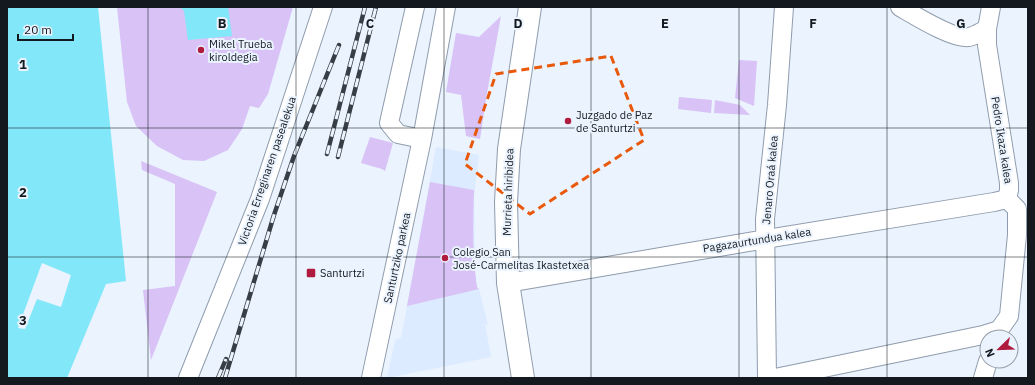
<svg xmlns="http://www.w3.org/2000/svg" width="1035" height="385" font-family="'IBM Plex Sans',sans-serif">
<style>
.built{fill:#dcebff}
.green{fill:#d8c2f6}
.water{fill:#82e8f9}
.pier{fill:#eaf3fe}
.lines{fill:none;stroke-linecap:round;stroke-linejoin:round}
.minor-casing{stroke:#8f9cad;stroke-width:20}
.tertiary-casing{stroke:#8f9cad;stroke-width:24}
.minor{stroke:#fff;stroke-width:18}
.tertiary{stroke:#fff;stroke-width:22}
.rail-casing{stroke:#383e45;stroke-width:4.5}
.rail{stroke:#eaf3fe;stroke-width:3;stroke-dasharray:9;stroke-linecap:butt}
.marked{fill:none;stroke:#e8590c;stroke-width:3;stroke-dasharray:8 5;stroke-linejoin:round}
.grid{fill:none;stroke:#14191f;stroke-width:1;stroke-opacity:0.55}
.poi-dot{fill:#af1b3e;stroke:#eaf3fe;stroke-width:1.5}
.labels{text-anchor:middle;stroke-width:4;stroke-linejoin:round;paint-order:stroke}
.poi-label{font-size:11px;fill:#14191f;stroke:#eaf3fe;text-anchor:start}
.street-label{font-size:11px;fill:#14191f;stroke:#eaf3fe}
.grid-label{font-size:13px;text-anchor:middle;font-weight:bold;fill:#14191f;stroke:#eaf3fe;stroke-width:4;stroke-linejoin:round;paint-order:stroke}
</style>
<rect width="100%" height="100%" fill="#eaf3fe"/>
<path class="built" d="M436 147 479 155 474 197 475 271 477 287 479 289 488 325 485 324 491 357 387 378 395 340 401 338 414 269Z"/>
<path class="green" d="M117 7H293L268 94 259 108 250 106 242 129 228 150 204 161 183 160 157 146 136 126 127 102Z
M501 16 486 99 480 139 466 136 461 95 446 92 456 33 479 37Z
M739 60 757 61 754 106 735 98Z
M679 97 712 100 711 113 678 109Z
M715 100 740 105 750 115 714 113Z
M370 137 393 143 385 171 382 169 361 163Z
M141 161 217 192 151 360 143 290 175 286V184L142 170Z
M430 182 474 190C473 222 472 255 477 287L479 289 407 306Z"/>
<path class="water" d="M7 7H98L126 281 106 284 67 378H7Z
M180 7H228L232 36 188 40 184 11Z"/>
<path class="pier" d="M42 263 71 275 61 307 37 299 25 329 18 328Z"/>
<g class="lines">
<g class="minor-casing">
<path id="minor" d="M415 7 389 123 398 134 422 139
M900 7C914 15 954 40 969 37 975 36 982 31 987 29
M991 7 987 29V45L1009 183V190L1007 199
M508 283 766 239 994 202 1007 199
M996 337 999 330 1009 316 1017 235V209L1007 199
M188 378 260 199 323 7
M371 378 422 139 446 7
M767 378 765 219 777 105 784 7
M775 378 983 335 999 330
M983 378 988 361"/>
</g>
<g class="tertiary-casing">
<path id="tertiary" d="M523 378 508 283 506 202 509 149 530 7"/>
</g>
<use href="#minor" class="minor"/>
<use href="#tertiary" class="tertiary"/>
<g class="rail-casing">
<path id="rail" d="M327 154 365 7
M338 157 376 7
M218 378 226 359
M225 378 274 215 294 156 339 45"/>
</g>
<use href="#rail" class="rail"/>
</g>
<path class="marked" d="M611 56 644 140 530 214 465 164 496 74Z"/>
<path class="grid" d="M148 7V378M296 7V378M444 7V378M591 7V378M739 7V378M887 7V378M7 128H1028M7 257H1028"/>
<g class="poi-dot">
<circle cx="201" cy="50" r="4"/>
<circle cx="568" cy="121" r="4"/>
<circle cx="445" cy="258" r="4"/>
<rect x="306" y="268" width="10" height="10" rx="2"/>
</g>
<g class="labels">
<g class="poi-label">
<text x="209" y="48">Mikel Trueba<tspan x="209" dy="13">kiroldegia</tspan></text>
<text x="576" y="119">Juzgado de Paz<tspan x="576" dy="13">de Santurtzi</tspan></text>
<text x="453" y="256">Colegio San<tspan x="453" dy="13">José-Carmelitas Ikastetxea</tspan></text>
<text x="320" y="277">Santurtzi</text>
</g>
<g class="street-label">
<text transform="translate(1002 140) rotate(81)" y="4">Pedro Ikaza kalea</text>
<text transform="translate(267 171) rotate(-71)" y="4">Victoria Erreginaren pasealekua</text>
<text transform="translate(770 180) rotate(-85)" y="4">Jenaro Oraá kalea</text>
<text transform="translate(508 192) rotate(-88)" y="4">Murrieta hiribidea</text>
<text transform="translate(757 240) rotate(-9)" y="4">Pagazaurtundua kalea</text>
<text transform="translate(397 258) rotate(-78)" y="4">Santurtziko parkea</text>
</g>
</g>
<g class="grid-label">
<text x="222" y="28">B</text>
<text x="370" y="28">C</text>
<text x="518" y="28">D</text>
<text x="665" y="28">E</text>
<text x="813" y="28">F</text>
<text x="961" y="28">G</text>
<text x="23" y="69">1</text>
<text x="23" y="197">2</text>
<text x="23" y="325">3</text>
</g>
<rect width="1035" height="385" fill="none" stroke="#14191f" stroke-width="16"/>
<g transform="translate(999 349) rotate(247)"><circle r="19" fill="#eaf3fe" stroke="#949ca5"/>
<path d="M0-3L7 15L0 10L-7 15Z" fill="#af1b3e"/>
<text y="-6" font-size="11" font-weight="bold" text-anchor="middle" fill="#14191f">N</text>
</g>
<path d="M18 34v6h55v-6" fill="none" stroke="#14191f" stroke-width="2"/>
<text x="24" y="34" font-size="12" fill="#14191f" stroke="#eaf3fe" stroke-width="3" paint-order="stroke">20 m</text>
</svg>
